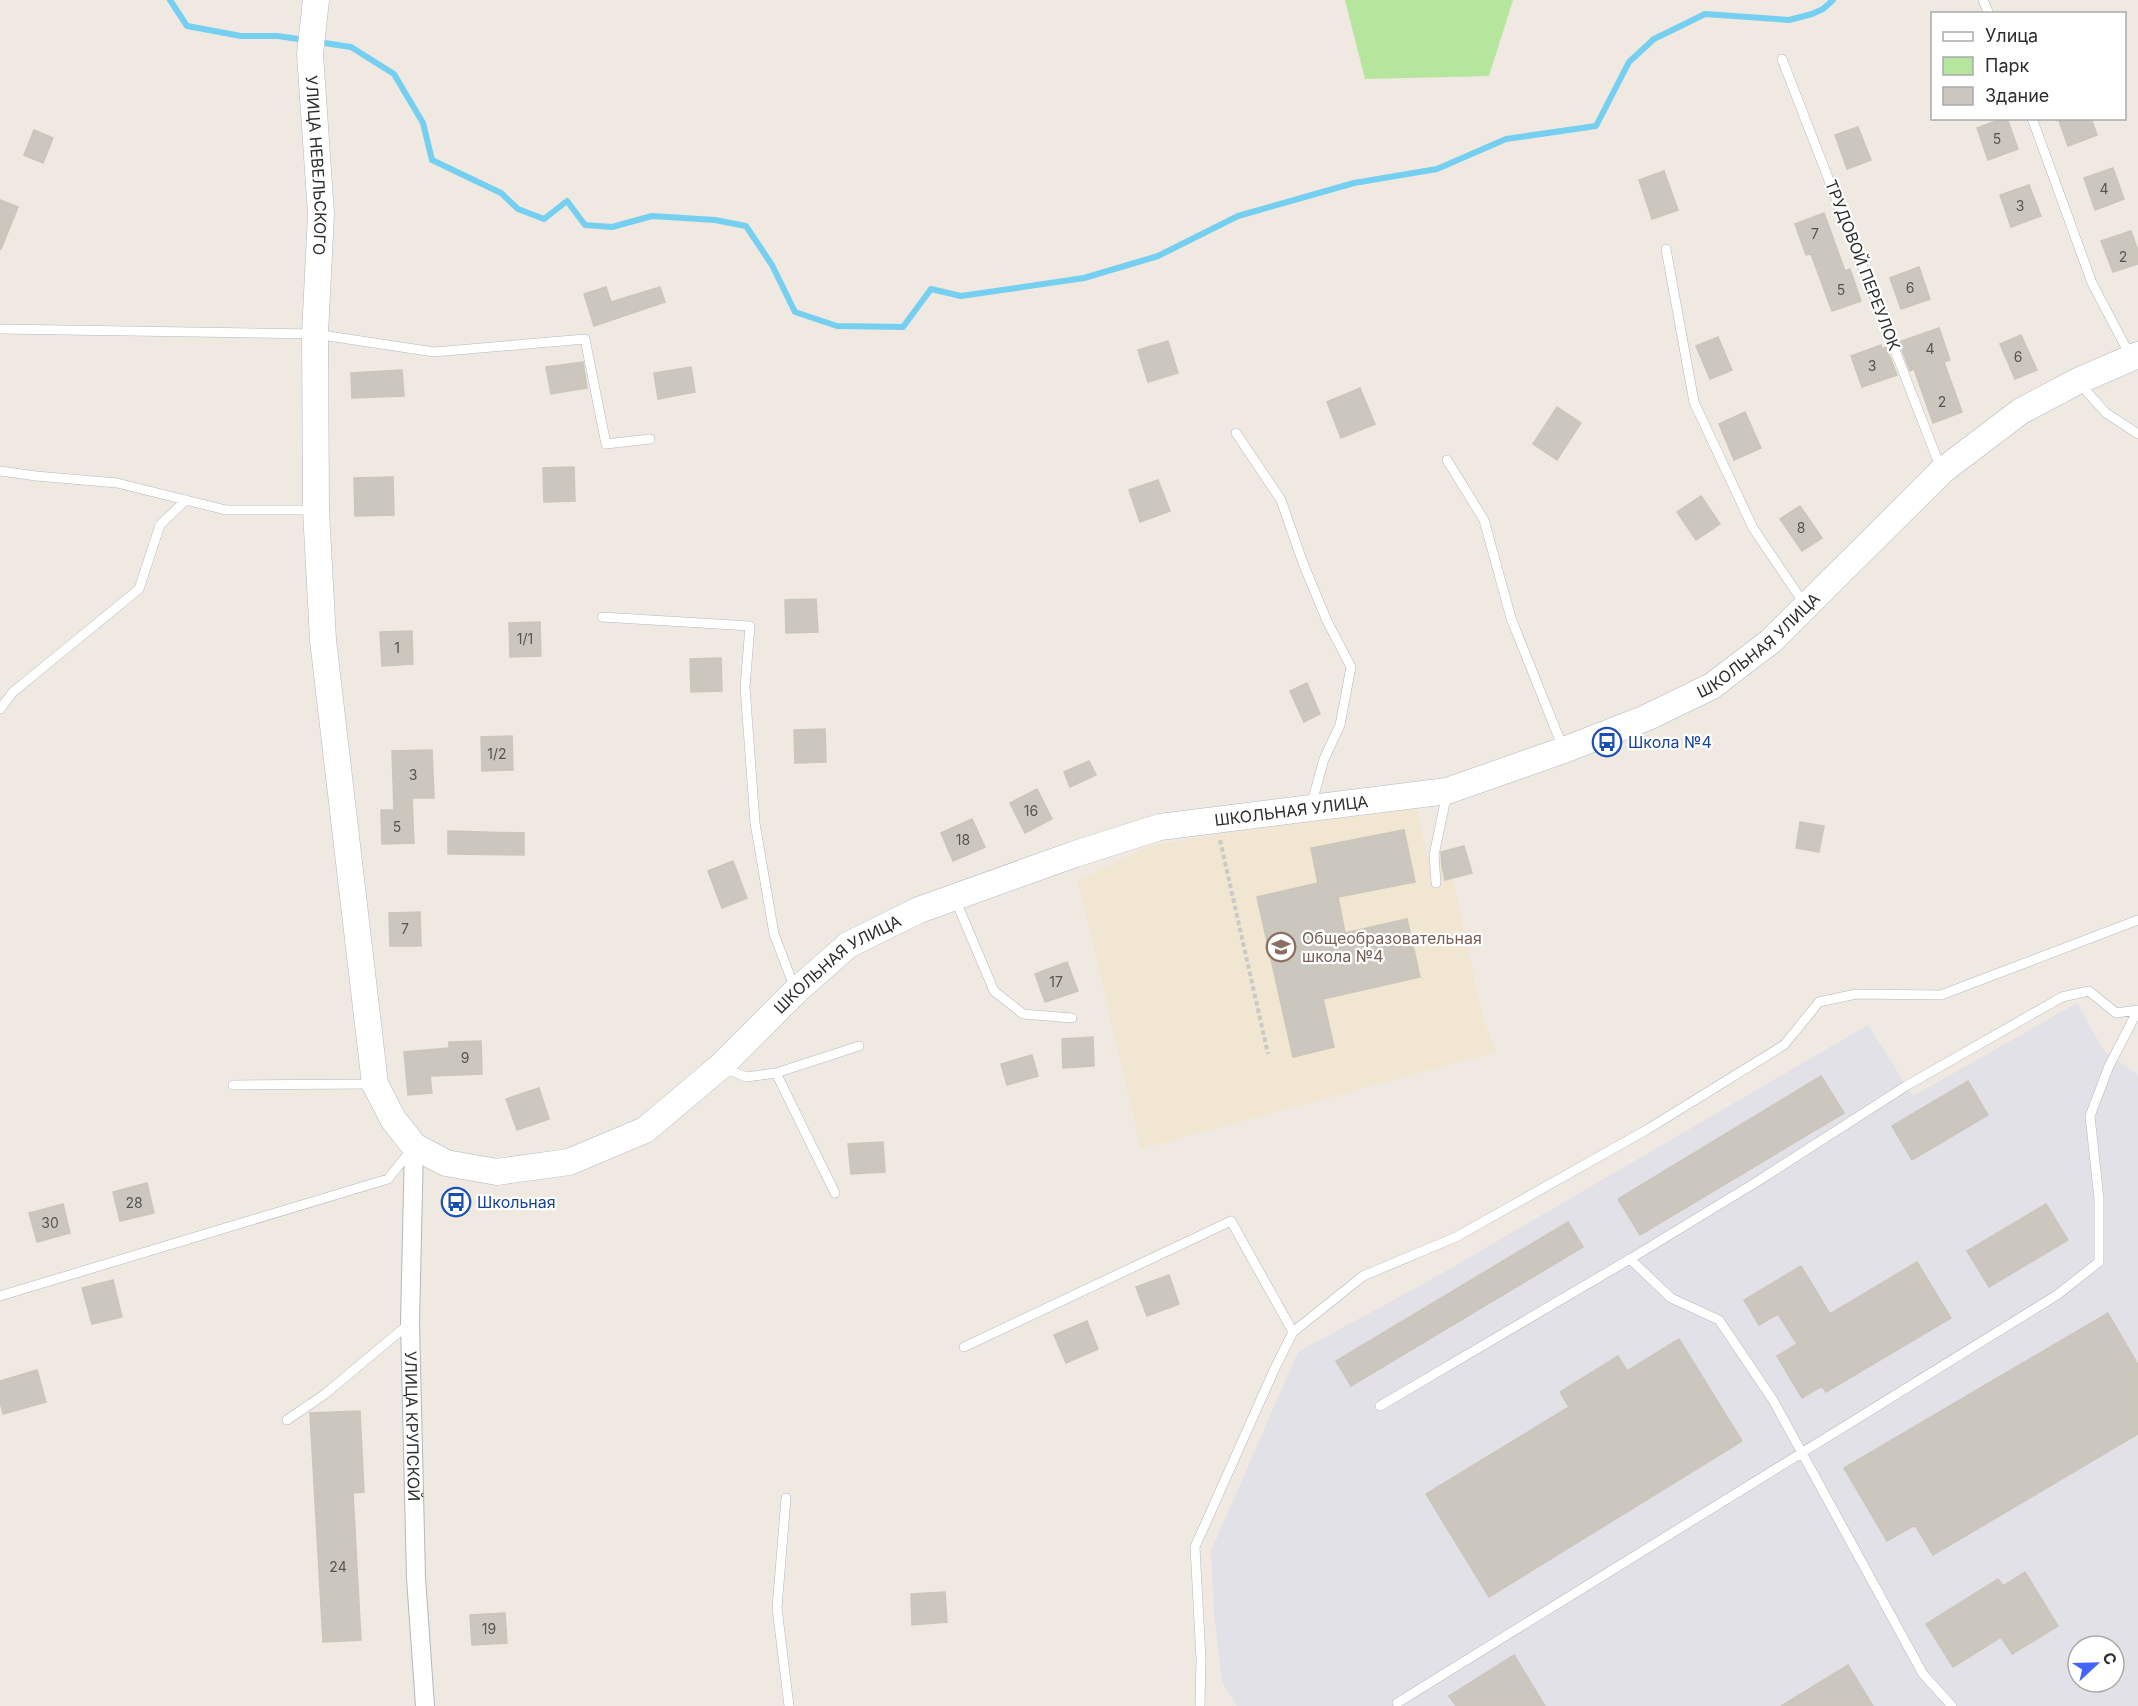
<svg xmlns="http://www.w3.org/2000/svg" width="2138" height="1706" font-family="Inter,sans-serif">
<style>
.industrial{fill:#e3e1e8;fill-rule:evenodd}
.education{fill:#f0e6d1}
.green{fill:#b6e59e}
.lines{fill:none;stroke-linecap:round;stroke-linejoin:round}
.stream{stroke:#75cff0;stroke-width:6}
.building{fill:#cbc7bf;stroke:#cbc5ba;stroke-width:1.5}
.lane-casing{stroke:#b4b7c1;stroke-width:10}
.street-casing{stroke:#b4b7c1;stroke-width:20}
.secondary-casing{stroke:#b4b7c1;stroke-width:27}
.path{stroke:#c9c9c9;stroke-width:4;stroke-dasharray:4.5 3;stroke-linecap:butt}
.lane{stroke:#fff;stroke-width:9}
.street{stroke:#fff;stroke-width:18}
.secondary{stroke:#fff;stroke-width:26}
.labels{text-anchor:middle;stroke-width:4.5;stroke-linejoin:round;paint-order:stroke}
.number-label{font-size:14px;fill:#555452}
.street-label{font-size:16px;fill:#2e2e2e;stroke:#fff}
.transit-label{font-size:16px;fill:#164399;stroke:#fff;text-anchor:start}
.education-label{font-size:16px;fill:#785e54;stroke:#fff;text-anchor:start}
</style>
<rect width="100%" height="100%" fill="#efe9e1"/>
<path class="industrial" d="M2077 1003 2104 1051 2138 1075V1706H1237L1222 1682 1214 1613 1211 1551 1298 1352 1434 1278 1868 1025 1913 1096ZM2078 1646H2114V1682H2078Z"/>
<path class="education" d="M1417 809 1427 856 1438 853 1445 880 1453 878 1482 1015 1496 1052 1141 1149 1078 880 1150 846 1219 834Z"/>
<path class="green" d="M1345 0H1513L1489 76 1365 79Z"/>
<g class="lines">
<path class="stream" d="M170 0 187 26 241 36H278L305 40
M318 42 351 47 394 74 423 123 432 160 501 193 518 209 544 219 567 201 585 225 612 227 652 216 715 220 746 226 772 265 795 312 837 326 903 327 931 289 961 296 1084 278 1158 256 1238 216 1354 183 1437 169 1506 139 1596 126 1629 62 1654 39 1705 14 1789 20 1812 14 1823 9 1833 0"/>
</g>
<path class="building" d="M2004 118H2007L2018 149 1988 160 1977 128Z
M2058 118H2091L2097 135 2068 146Z
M1858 127 1871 160 1847 169 1835 135Z
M34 130 53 138 43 163 24 155Z
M2113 168 2124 199 2095 210 2084 178Z
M1664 171 1678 210 1652 219 1639 180Z
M2029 185 2041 216 2011 227 2000 195Z
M0 200 18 207 1 249H0Z
M1824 213 1845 271 1850 269 1861 301 1832 311 1811 254 1806 255 1795 224Z
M2131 231 2138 251V264L2113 272 2101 241Z
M1919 267 1930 299 1901 309 1890 278Z
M606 287 611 302 660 287 665 302 594 326 584 294Z
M1939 328 1950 360 1944 362 1962 412 1933 423 1914 369 1910 371 1899 342Z
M2021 335 2037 370 2015 379 2000 344Z
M1718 337 1732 370 1710 379 1696 346Z
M1168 341 1178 373 1148 382 1138 350Z
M1881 345 1882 349 1886 347 1897 375 1862 387 1851 356Z
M583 362 587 388 551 394 546 367Z
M691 367 695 392 658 399 654 373Z
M402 370 404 396 352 398 351 373Z
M1360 388 1375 424 1341 438 1327 402Z
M1557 407 1581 423 1557 460 1533 444Z
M1745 412 1761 448 1734 460 1719 424Z
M574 467 575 501 544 502 543 468Z
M393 477 394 515 355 516 354 478Z
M1158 480 1170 511 1140 522 1129 490Z
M1701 496 1720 524 1696 540 1677 512Z
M1800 506 1822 538 1802 551 1780 519Z
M816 599 818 632 786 633 785 600Z
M540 622 541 656 510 657 509 623Z
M412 631 413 664 382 666 380 632Z
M721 658 722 691 691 692 690 659Z
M1307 683 1320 714 1304 722 1290 691Z
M825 729 826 762 795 763 794 730Z
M512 736 513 770 482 771 481 737Z
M432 750 434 798H412L414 843 382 844 381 810H394L392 751Z
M1089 761 1096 775 1070 787 1064 772Z
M1037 789 1052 819 1025 833 1010 803Z
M972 819 985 847 953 861 941 833Z
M1800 822 1824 826 1819 852 1796 848Z
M1404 830 1415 882 1338 897 1345 933 1407 919 1420 977 1323 999 1334 1047 1293 1057 1257 897 1318 883 1311 848Z
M448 831 524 833V855L448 854Z
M1464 846 1472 873 1445 880 1442 867 1441 852Z
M733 861 747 898 722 908 708 871Z
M420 912 421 946H390L389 913Z
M1067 962 1078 991 1045 1002 1035 974Z
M1093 1037 1094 1066 1063 1068 1062 1039Z
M481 1041 482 1074 430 1076 432 1093 408 1095 404 1052 449 1048V1042Z
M1032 1055 1038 1076 1007 1085 1001 1064Z
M1821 1076 1844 1113 1640 1235 1618 1199Z
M1968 1081 1988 1115 1912 1160 1892 1126Z
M539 1088 549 1119 517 1130 506 1099Z
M883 1142 885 1172 851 1174 848 1144Z
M147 1183 154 1213 120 1221 113 1192Z
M63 1204 70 1233 37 1242 29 1213Z
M2046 1204 2068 1240 1989 1287 1967 1251Z
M1568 1222 1583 1247 1351 1386 1336 1361Z
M1917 1262 1951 1318 1826 1392 1822 1386 1802 1398 1777 1356 1797 1344 1778 1314 1759 1325 1744 1300 1801 1266 1830 1314Z
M1169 1275 1179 1304 1147 1316 1136 1287Z
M113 1280 122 1317 92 1324 82 1288Z
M2108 1313 2138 1365V1434L1933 1555 1915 1525 1887 1541 1844 1468Z
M1087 1321 1098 1349 1066 1363 1054 1335Z
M1679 1339 1742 1441 1489 1597 1426 1494 1569 1407 1560 1392 1618 1356 1627 1371Z
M37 1370 46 1402 3 1414 0 1402V1381Z
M360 1411 364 1492 353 1493 361 1640 323 1642 310 1413Z
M2025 1572 2058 1626 2012 1654 2001 1637 1953 1667 1926 1624 1998 1579 2003 1586Z
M945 1592 947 1622 912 1625 911 1594Z
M505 1613 507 1643 472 1645 470 1615Z
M1514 1655 1545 1706H1456L1449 1696Z
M1848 1665 1873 1706H1781Z"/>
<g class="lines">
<g class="lane-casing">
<path id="lane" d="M1983 0 1989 14
M1782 59 1941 469
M2032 118 2092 283 2131 357
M1666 249 1694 402 1753 528 1805 605
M0 329 315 334 434 352 585 339 606 444 650 439
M2079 383 2106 413 2138 434
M1236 433 1281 500 1303 563 1327 621 1351 667 1340 725 1324 759 1311 806
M1447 460 1484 520 1511 618 1563 748
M0 471 36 476 117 483 226 510H314
M602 617 750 626 745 687 755 823 774 934 795 989
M0 709 13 692 139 589 160 525 186 500
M1436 883 1434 855 1447 793
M955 899 994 991 1023 1014 1072 1018
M722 1067 746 1077 776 1073 835 1193
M776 1073 859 1046
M233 1085 373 1084
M1630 1259 1758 1181 1906 1086 2062 997 2089 991 2116 1013 2138 1010
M0 1296 388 1179 411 1150
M964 1347 1231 1221 1293 1332
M1380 1406 1630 1259 1671 1298 1719 1320 1773 1400 1923 1674 1952 1706
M287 1420 325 1394 410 1323
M786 1498 777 1608 789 1706
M1397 1703 2057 1295 2099 1262V1199L2090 1116 2109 1066 2138 1010
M1200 1706 1201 1659 1195 1547 1274 1370 1293 1332 1363 1276 1456 1237 1648 1129 1784 1045 1819 1002 1856 994 1941 995 2138 920"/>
</g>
<g class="street-casing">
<g id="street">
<path id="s1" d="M414 1146 410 1323 416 1578 425 1706"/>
</g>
</g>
<g class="secondary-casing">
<g id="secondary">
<path id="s2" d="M316 0 310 54 321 214 315 334 316 510 323 640 375 1084 393 1119 414 1146 446 1163 497 1172 569 1162 645 1130 721 1066 796 991 848 945 919 910 1075 854 1160 827 1447 791 1564 750 1646 718 1712 686 1771 641 1942 471 2021 411 2078 381 2138 355"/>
</g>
</g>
<path class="path" d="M1220 840 1268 1054"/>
<use href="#lane" class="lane"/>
<use href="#street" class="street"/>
<use href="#secondary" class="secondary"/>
</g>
<defs>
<g id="bus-ring" transform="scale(1.5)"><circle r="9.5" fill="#fff" stroke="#1a4fb4" stroke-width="1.5"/><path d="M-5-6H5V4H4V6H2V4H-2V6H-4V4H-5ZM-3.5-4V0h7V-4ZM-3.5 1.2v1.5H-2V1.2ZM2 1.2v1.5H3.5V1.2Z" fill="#1a4fb4"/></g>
<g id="school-ring" transform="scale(1.5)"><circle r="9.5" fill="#fff" stroke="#8d6e63" stroke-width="1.5"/><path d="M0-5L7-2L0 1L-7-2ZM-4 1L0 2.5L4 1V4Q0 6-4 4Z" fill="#8d6e63"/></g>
</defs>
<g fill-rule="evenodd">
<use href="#bus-ring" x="1607" y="742"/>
<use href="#school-ring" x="1281" y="947"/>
<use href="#bus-ring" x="456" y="1202"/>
</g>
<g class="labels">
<g class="number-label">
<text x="1997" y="144">5</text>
<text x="2104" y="194">4</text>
<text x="2020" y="211">3</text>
<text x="1815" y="239">7</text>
<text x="2123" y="262">2</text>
<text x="1910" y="293">6</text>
<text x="1841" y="295">5</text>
<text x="1930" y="354">4</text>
<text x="2018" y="362">6</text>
<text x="1872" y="371">3</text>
<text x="1942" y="407">2</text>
<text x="1801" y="533">8</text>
<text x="525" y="644">1/1</text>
<text x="397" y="653">1</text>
<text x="497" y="759">1/2</text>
<text x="413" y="780">3</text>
<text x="1031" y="816">16</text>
<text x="397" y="832">5</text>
<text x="963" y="845">18</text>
<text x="405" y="934">7</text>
<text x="1056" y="987">17</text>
<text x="465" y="1063">9</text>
<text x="134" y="1208">28</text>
<text x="50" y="1228">30</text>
<text x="338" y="1572">24</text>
<text x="489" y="1634">19</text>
</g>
<g class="street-label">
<text dy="6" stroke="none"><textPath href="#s2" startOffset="166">УЛИЦА НЕВЕЛЬСКОГО</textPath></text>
<text transform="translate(1863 265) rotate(69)" y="6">ТРУДОВОЙ ПЕРЕУЛОК</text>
<text dy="6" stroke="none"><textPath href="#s2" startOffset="2650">ШКОЛЬНАЯ УЛИЦА</textPath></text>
<text dy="6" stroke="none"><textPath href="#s2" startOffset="2146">ШКОЛЬНАЯ УЛИЦА</textPath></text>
<text dy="6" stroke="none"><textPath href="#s2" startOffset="1660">ШКОЛЬНАЯ УЛИЦА</textPath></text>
<text dy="6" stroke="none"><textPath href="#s1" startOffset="280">УЛИЦА КРУПСКОЙ</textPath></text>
</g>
<g class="transit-label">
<text x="1628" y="748">Школа №4</text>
<text x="477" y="1208">Школьная</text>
</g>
<g class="education-label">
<text x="1302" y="944">Общеобразовательная<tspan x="1302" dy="18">школа №4</tspan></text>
</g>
</g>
<rect x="1931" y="12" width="195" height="108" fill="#ffffff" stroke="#ababab" stroke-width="1.5"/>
<rect x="1943" y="32" width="30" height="9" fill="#ffffff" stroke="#ababab" stroke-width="1.5"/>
<text x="1985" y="42" font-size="18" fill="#2e2e2e">Улица</text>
<rect x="1943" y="57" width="30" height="18" fill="#b6e59e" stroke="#ababab" stroke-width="1.5"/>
<text x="1985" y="72" font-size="18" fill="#2e2e2e">Парк</text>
<rect x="1943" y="87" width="30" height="18" fill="#cbc7bf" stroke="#ababab" stroke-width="1.5"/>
<text x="1985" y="102" font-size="18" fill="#2e2e2e">Здание</text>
<g transform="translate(2096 1664) rotate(68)"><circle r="28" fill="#ffffff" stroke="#ababab" stroke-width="1.5"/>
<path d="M0-4.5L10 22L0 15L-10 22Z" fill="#4264fb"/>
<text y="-9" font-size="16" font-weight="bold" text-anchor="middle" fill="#2e2e2e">С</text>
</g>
</svg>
